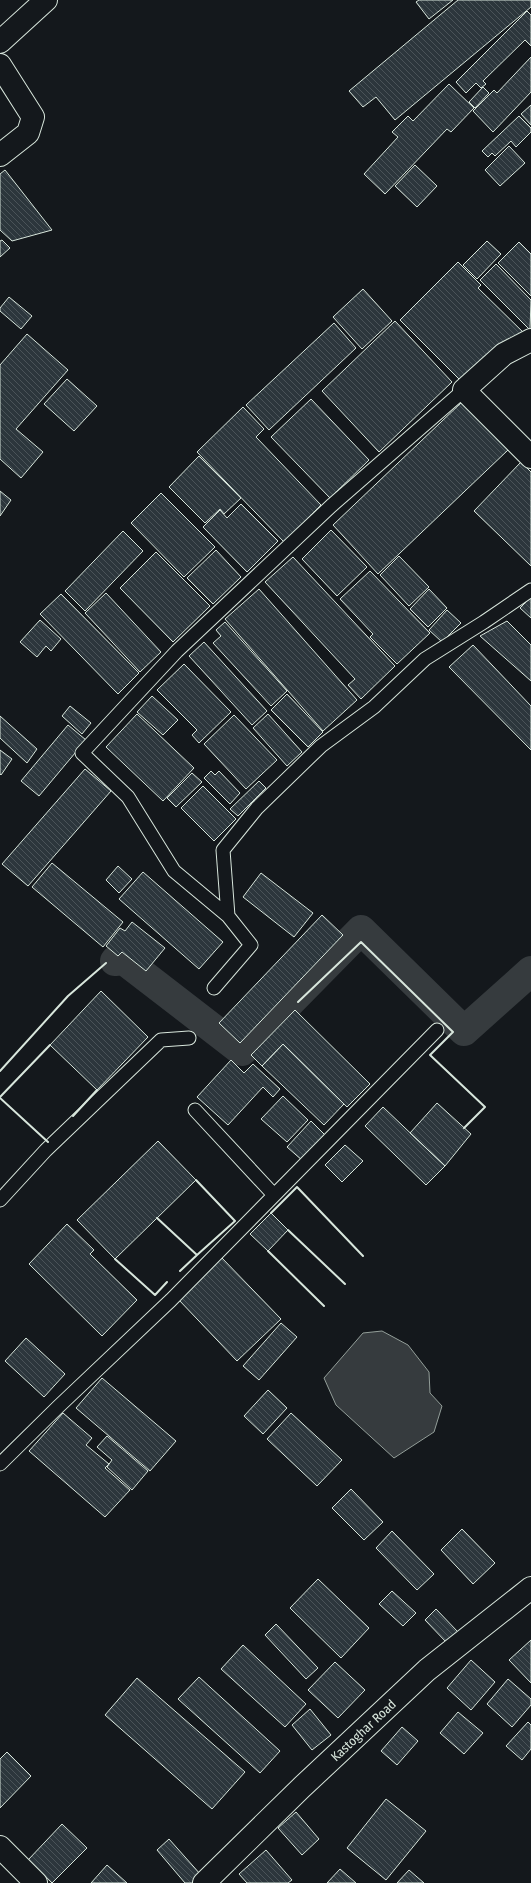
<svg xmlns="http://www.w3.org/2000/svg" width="531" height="1883" font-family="'Fira Sans Condensed',sans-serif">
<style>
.water{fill:#363b3e;stroke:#939e99}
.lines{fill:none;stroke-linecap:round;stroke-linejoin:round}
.canal{stroke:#363b3e;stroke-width:30}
.building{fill:url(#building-back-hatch);stroke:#d8e6dc}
.lane-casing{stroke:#d8e6dc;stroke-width:15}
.street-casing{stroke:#d8e6dc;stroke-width:24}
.lane{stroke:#14181c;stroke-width:13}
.street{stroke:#14181c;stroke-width:22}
.wall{stroke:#d8e6dc;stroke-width:2}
.labels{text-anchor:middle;stroke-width:3;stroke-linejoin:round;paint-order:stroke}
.street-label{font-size:13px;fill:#d8e6dc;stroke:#14181c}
</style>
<defs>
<pattern id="building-back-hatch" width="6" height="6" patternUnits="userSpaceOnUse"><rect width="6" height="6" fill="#2c363c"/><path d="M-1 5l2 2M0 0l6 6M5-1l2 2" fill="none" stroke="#4a5358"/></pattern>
</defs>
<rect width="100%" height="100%" fill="#14181c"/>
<path class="water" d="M382 1331 408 1345 429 1372 430 1393 442 1406 434 1432 394 1458 336 1405 324 1378 363 1333Z"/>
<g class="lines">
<path class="canal" d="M115 961 124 960 242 1051 361 930 464 1031 531 971"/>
</g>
<path class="building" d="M419 0H453L429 19 416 2Z
M458 0H531V7L395 120 376 97 363 107 349 91Z
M527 11 531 15V46L525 40 483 81 486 84 481 88 476 83 466 93 456 82Z
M531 57V92L493 132 473 111 494 90 497 93Z
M449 84 474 108 451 132 447 129 385 194 364 174 398 137 392 132 408 116 413 121Z
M483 87 489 93 475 108 469 102Z
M531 105V125L521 114Z
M519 116 531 128V132L516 147 511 141 495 156 492 153 488 157 482 151Z
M509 146 525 163 500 186 485 170Z
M415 165 437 186 417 207 395 186Z
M5 170 52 230 12 241 0 230V174Z
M2 240 10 248 0 257V241Z
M487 241 501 254 477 279 463 265Z
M519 242 531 254V296L498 263Z
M458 262 481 285 478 288 527 336 461 381 400 320Z
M496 264 531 300 530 330 480 280Z
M363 289 392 321 362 349 333 317Z
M9 297 32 316 21 329 0 311V308Z
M395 321 452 382 379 452 322 391Z
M334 323 356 348 269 430 246 405Z
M27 334 68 370 16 429 43 452 21 478 0 459V365Z
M67 379 97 406 74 431 44 404Z
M311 399 369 460 330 498 271 437Z
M462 402 508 450 378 574 333 525Z
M243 407 264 429 256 437 321 505 284 542 197 452Z
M199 456 241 498 224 514 220 509 205 523 169 487Z
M521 462 531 472V566L474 511Z
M0 491 11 500 0 516Z
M161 493 215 547 184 577 131 523Z
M241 504 278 541 247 572 203 527 220 510 227 518Z
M331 530 367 567 337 596 302 559Z
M123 531 143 551 85 611 65 591Z
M216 550 241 577 213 604 187 578Z
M156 552 210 606 173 642 120 588Z
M399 556 429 587 409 606 380 575Z
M293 557 395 666 361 699 348 685 355 679 265 582Z
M370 571 430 633 397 664 370 637 373 634 340 599Z
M259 589 357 700 323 731 225 619Z
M429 589 447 608 428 627 410 609Z
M106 593 161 652 140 672 85 613Z
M61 594 139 673 118 694 40 614Z
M531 597V618L520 608Z
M447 610 461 623 442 642 429 630Z
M40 620 61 639 51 651 46 646 37 657 20 642Z
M507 621 531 645V681L480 636Z
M225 622 287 691 271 706 213 643 221 636 216 630Z
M204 642 267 711 252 725 189 656Z
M473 645 531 706V750L449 667Z
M184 664 231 712 199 743 192 735 197 730 157 690Z
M287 694 323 732 308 747 271 710Z
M152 696 178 720 163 735 137 712Z
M70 706 91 723 82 734 62 716Z
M137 714 194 768 163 801 106 747Z
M268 714 302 752 287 766 253 728Z
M234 715 277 760 246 789 204 744Z
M0 716 37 749 27 763 0 738Z
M68 725 86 740 39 796 21 781Z
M0 750 12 759 1 775 0 774Z
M85 769 111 791 28 886 2 864Z
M211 771 215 775 219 771 240 793 230 804 204 778Z
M192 773 202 782 176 807 167 798Z
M259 781 266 788 238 816 230 809Z
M203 786 236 819 214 841 181 808Z
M52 863 123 922 103 947 32 887Z
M118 866 132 879 119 893 106 880Z
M143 872 223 942 199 969 119 899Z
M261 873 313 913 294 937 243 897Z
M322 915 343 935 240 1043 219 1023Z
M132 922 165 948 146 971 122 952 118 956 106 946 120 928 125 931Z
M101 991 148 1037 97 1090 50 1045Z
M295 1010 370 1084 347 1107 283 1044 262 1066 251 1055Z
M283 1044 344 1104 324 1125 262 1066Z
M231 1060 244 1073 253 1064 280 1089 273 1097 263 1087 228 1125 197 1097Z
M283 1096 308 1120 287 1142 261 1119Z
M437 1103 471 1134 445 1166 410 1133Z
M383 1107 445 1166 426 1185 365 1126Z
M311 1121 326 1136 303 1161 287 1147Z
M158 1141 196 1180 115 1259 77 1220Z
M345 1145 363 1161 342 1182 325 1165Z
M271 1213 288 1230 268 1251 250 1234Z
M67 1224 94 1250 90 1254 137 1300 102 1336 29 1264Z
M221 1257 281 1319 237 1361 178 1299Z
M281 1323 297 1337 259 1380 243 1366Z
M26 1338 65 1374 44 1397 5 1361Z
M102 1378 176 1441 150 1471 76 1408Z
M268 1390 287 1408 263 1434 244 1416Z
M63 1413 92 1438 86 1445 109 1464 105 1468 130 1490 105 1517 29 1451Z
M291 1413 342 1460 317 1486 267 1439Z
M107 1436 148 1471 132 1490 107 1467 112 1460 97 1447Z
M351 1489 383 1522 364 1540 332 1508Z
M462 1529 495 1563 473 1584 441 1550Z
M392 1531 434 1574 417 1590 376 1548Z
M318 1579 369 1628 341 1658 290 1608Z
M392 1591 416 1613 403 1626 379 1604Z
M436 1609 458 1632 447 1643 425 1620Z
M276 1624 318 1668 306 1679 265 1635Z
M531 1640V1683L509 1660Z
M243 1645 306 1704 285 1727 221 1669Z
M471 1660 495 1682 471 1710 447 1688Z
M335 1662 365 1690 338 1718 308 1690Z
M199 1677 280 1751 260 1773 178 1699Z
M137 1678 245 1772 212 1809 105 1715Z
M508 1679 531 1699V1705L512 1727 487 1704Z
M310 1709 331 1735 312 1750 292 1725Z
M458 1712 483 1733 464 1754 440 1733Z
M528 1722 531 1725V1749L522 1760 506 1746Z
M402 1727 418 1741 397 1765 381 1751Z
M7 1752 31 1776 0 1808V1759Z
M386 1799 426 1831 386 1880 347 1848Z
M296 1812 319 1839 302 1855 278 1828Z
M62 1824 87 1848 52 1883 28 1860Z
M169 1839 201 1875 192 1883H185L157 1850Z
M266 1850 292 1880 288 1883H247L239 1874Z
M107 1865 127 1883H91Z
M340 1869 356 1883H327Z
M409 1870 424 1883H397Z"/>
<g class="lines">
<g class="lane-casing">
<path id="lane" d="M228 916 223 850 257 808 321 746 374 707 425 659 484 622 531 590
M214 988 251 945 228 916 174 871 128 797 82 753 177 651 331 506 464 390
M195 1110 274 1195
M0 1200 46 1150 161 1040 189 1038
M0 1464 58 1407 171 1300 437 1030"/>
</g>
<g class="street-casing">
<path id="street" d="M0 42 46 0
M0 65 33 117 28 133 0 155
M531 340 504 354 464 390 531 457
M0 1847 36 1883
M204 1883 302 1787 427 1670 531 1588"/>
</g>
<use href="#lane" class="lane"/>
<use href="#street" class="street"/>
<path class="wall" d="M298 1002 361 942 453 1032 430 1055 485 1107 464 1128
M0 1071 68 996 106 963
M0 1097 50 1045
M0 1098 48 1142
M73 1116 97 1090
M271 1213 297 1187 363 1256
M157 1218 197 1255 235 1221 196 1180
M288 1230 345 1284
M268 1251 324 1306
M115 1259 155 1295 167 1282
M180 1271 197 1255"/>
</g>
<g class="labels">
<g class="street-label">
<text transform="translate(363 1730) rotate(-43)" y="5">Kastoghar Road</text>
</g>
</g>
</svg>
